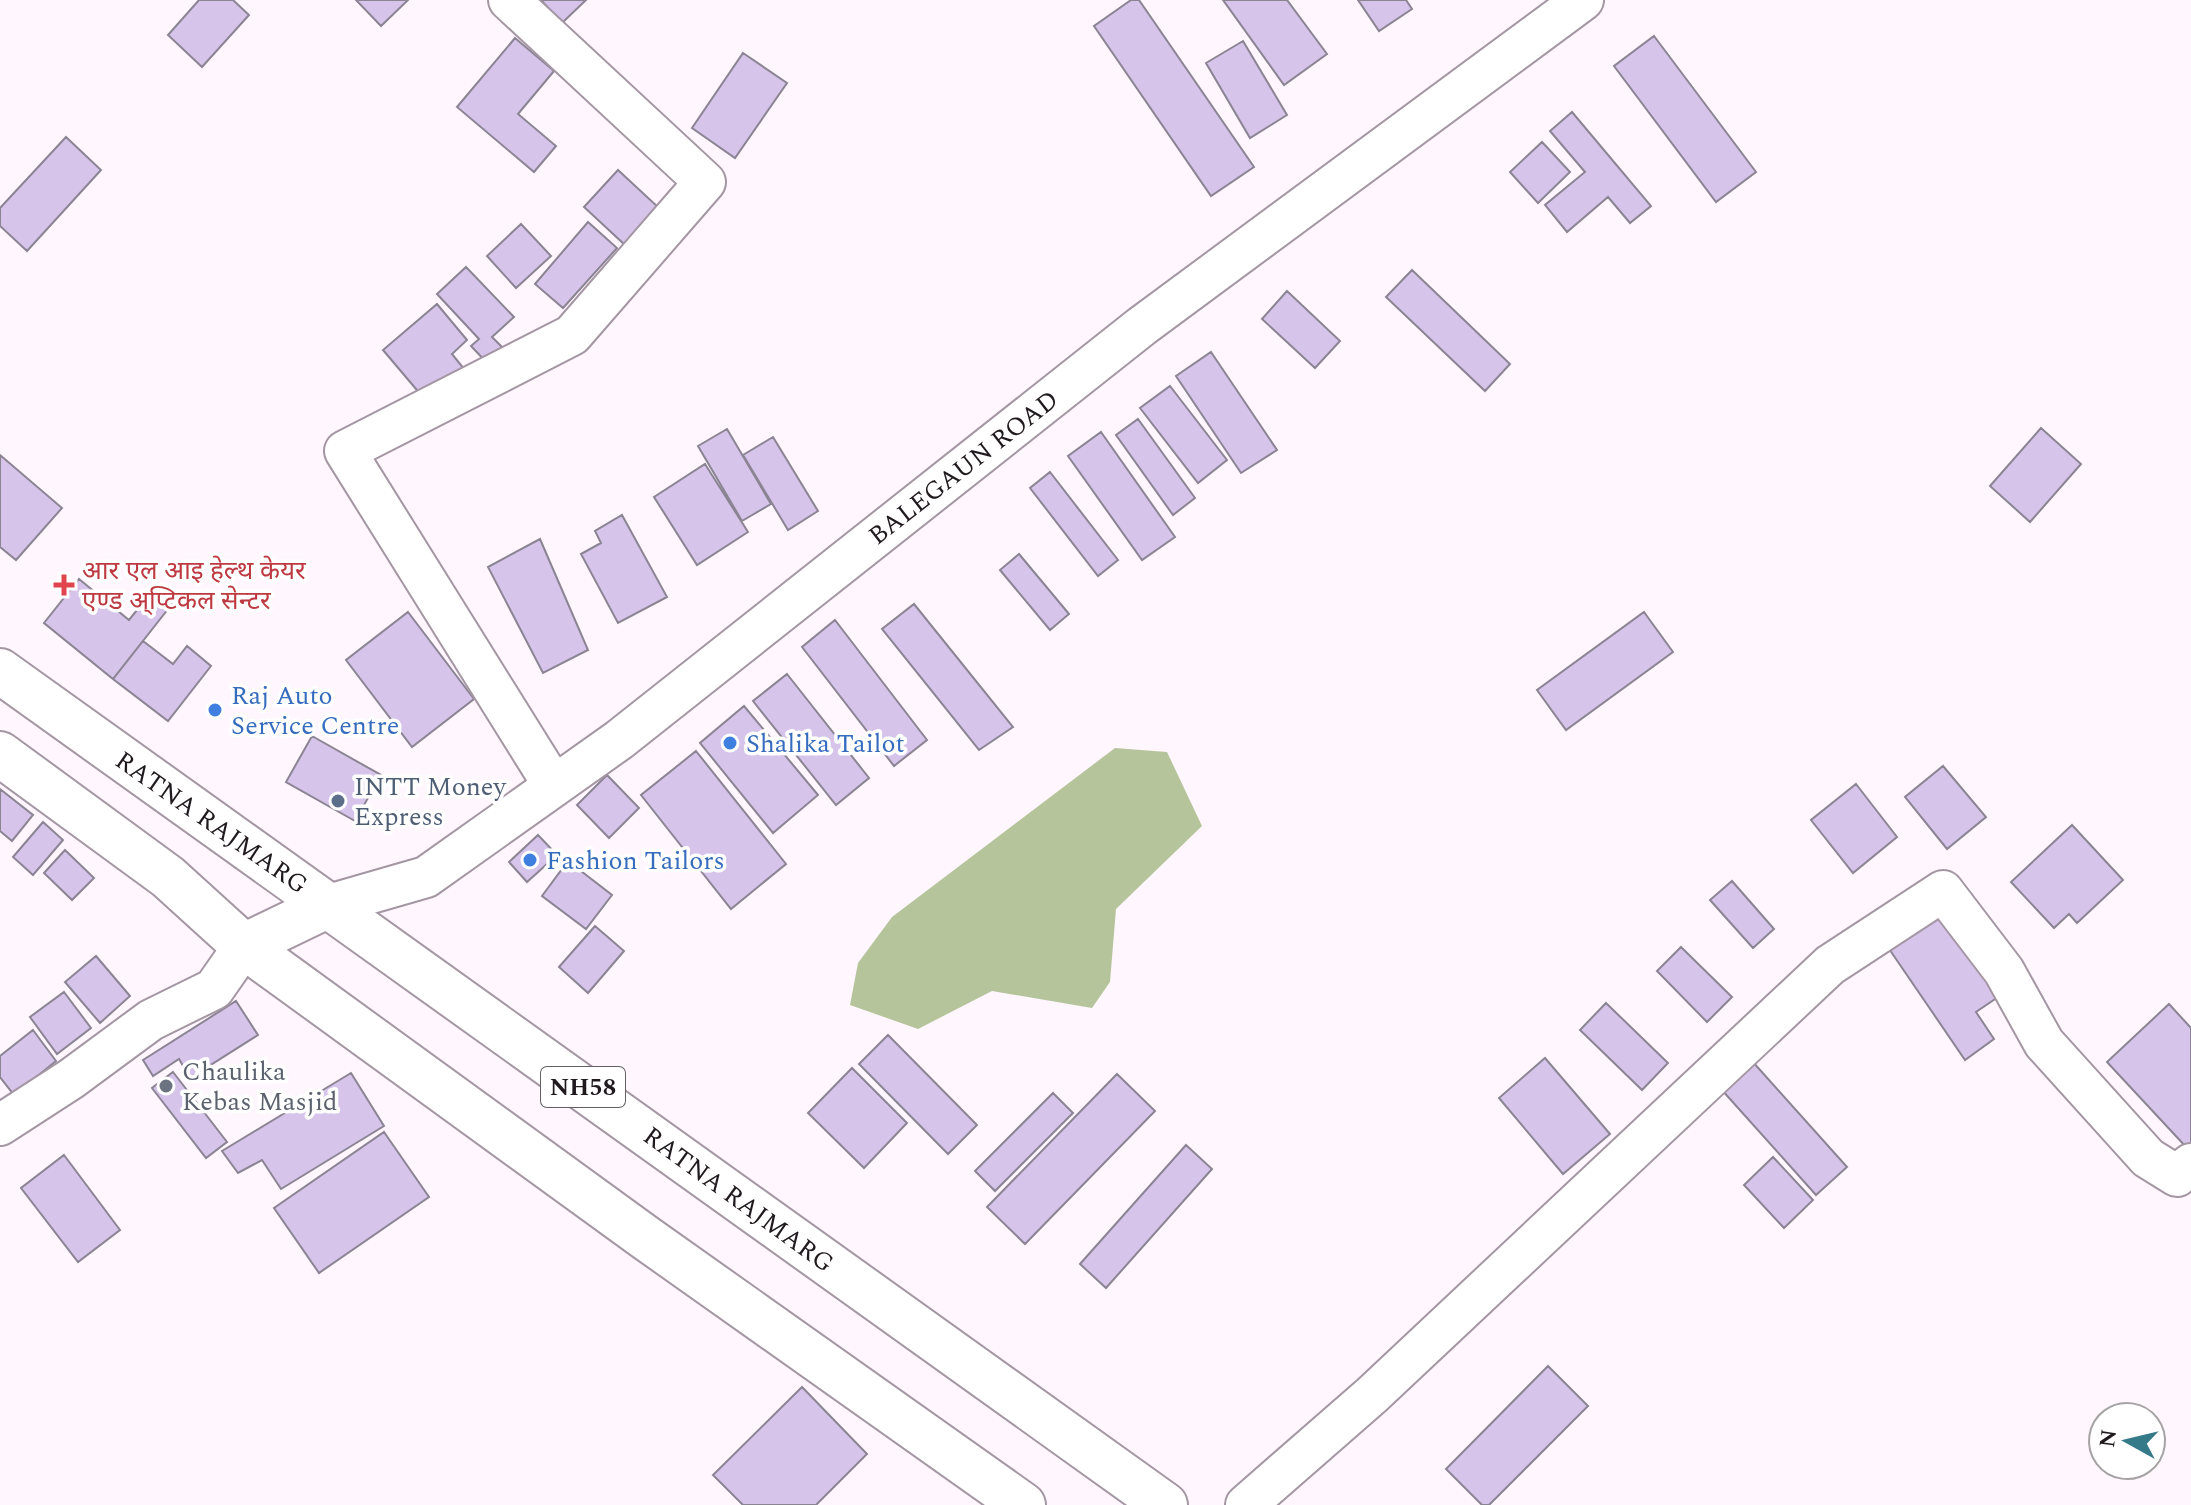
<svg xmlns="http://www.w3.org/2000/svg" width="2191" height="1505" font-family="Spectral,'Noto Sans Devanagari',serif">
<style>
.forest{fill:#b6c49c}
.building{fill:#d6c4eb;stroke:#8b8493;stroke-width:2}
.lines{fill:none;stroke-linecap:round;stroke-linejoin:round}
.minor-casing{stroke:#a496a3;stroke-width:44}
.major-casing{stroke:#a496a3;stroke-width:48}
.highway-casing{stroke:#a496a3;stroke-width:48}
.minor{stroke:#fff;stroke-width:40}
.major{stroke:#fff;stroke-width:44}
.highway{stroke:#fff;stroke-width:44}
.health-dot{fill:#e0444e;stroke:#fff;stroke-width:3}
.shop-dot{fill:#3f7fe0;stroke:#fff;stroke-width:3}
.service-dot{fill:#5c6f8a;stroke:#fff;stroke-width:3}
.worship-dot{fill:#6b7280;stroke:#fff;stroke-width:3}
.labels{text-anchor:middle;stroke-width:7;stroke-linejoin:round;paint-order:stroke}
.shield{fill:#fff;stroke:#635f62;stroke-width:2}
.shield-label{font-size:24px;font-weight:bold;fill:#201a1f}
.street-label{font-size:26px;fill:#201a1f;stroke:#fff}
.health-label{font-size:26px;fill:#be3a42;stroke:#fff;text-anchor:start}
.shop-label{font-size:26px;fill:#366cbe;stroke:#fff;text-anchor:start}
.service-label{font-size:26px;fill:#4e5e75;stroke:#fff;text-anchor:start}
.worship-label{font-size:26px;fill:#5b616d;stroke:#fff;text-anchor:start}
</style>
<rect width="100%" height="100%" fill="#fff6fe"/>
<path class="forest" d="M1115 748 1167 752 1202 826 1116 909 1110 982 1092 1008 992 991 918 1029 850 1005 858 963 892 917Z"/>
<path class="building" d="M199 0H233L249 15 202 67 168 35Z
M356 0H408L381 26Z
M541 0H586L562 23Z
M1131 0H1139L1254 167 1211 196 1094 26Z
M1223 0H1287L1327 54 1284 85Z
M1358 0H1406L1412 9 1379 31Z
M1654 36 1756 172 1716 202 1614 66Z
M515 38 554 71 518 114 556 146 534 172 457 107Z
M1243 41 1287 115 1250 138 1206 63Z
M743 53 787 83 735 158 692 128Z
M1572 112 1651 206 1630 223 1608 197 1567 232 1545 205 1585 172 1550 131Z
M66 137 101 170 27 251 0 226V208Z
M1542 142 1570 172 1538 203 1510 172Z
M618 170 659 208 625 245 584 207Z
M588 222 617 248 563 308 535 284Z
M521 224 551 256 516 288 487 256Z
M466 267 514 317 492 337 506 351 490 366 471 346 479 339 437 294Z
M1412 270 1510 364 1485 391 1386 297Z
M1287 291 1340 341 1315 368 1262 319Z
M437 304 467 340 452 354 465 370 427 402 383 350Z
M1211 352 1277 450 1241 473 1176 376Z
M1170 386 1227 460 1198 483 1140 408Z
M1138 419 1195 498 1173 515 1116 435Z
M2041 428 2081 464 2030 522 1990 486Z
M727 429 771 504 742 521 698 446Z
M1101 432 1175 537 1142 560 1068 456Z
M773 437 818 511 788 530 743 455Z
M0 455 62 508 16 560 0 547Z
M705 464 748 532 697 565 654 497Z
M1050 472 1118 560 1098 576 1030 488Z
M622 515 667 597 618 623 581 554 601 543 595 531Z
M540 539 588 650 543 673 488 567Z
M1019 554 1069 614 1050 630 1000 570Z
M79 579 129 620 154 589 172 604 113 679 44 623Z
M914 604 1013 727 979 750 882 629Z
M408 612 474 699 412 747 346 660Z
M1644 612 1673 652 1566 730 1537 690Z
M835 620 927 740 894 766 802 647Z
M143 641 173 664 187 646 211 666 168 721 113 679Z
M787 674 869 778 836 805 753 701Z
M744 706 818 795 773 833 700 743Z
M312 736 381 775 355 821 286 782Z
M696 751 786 864 731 909 641 795Z
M1943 766 1986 817 1947 849 1905 797Z
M607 775 639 808 609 838 577 805Z
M1856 784 1897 837 1853 873 1811 820Z
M0 789 33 815 12 841 0 831Z
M43 822 63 840 33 875 13 857Z
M2072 825 2123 880 2077 923 2069 914 2054 928 2011 882Z
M538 835 557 855 527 882 509 862Z
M65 850 94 878 72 900 44 873Z
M568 861 612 895 586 929 542 896Z
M1732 881 1774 929 1753 948 1710 900Z
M1945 912 2001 995 1976 1012 1994 1039 1965 1060 1883 940Z
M595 926 624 951 588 993 559 967Z
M1681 947 1732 997 1707 1022 1657 971Z
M96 956 130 996 100 1023 65 982Z
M64 992 91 1028 57 1054 30 1017Z
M236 1001 258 1035 190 1078 179 1059 153 1076 143 1060Z
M1606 1003 1668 1063 1642 1090 1580 1030Z
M2169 1004 2191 1028V1144L2187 1148 2107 1062Z
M33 1030 56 1061 14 1095 0 1077V1056Z
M888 1035 977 1125 948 1154 859 1064Z
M1545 1058 1610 1134 1563 1174 1499 1098Z
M1752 1061 1847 1167 1816 1195 1721 1089Z
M852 1068 907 1123 864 1168 808 1113Z
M173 1072 227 1142 206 1158 152 1088Z
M351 1073 384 1126 281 1189 262 1160 238 1173 222 1151Z
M1117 1074 1155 1111 1025 1244 987 1207Z
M1053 1093 1073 1113 995 1191 975 1171Z
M384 1132 429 1197 319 1273 274 1208Z
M1186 1145 1212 1169 1106 1288 1080 1264Z
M64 1155 120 1230 78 1262 21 1188Z
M1773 1157 1813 1200 1784 1228 1744 1185Z
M1548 1366 1588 1406 1489 1505H1482L1446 1469Z
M802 1387 867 1454 816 1505H743L713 1475Z"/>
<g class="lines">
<g class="minor-casing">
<path id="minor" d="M509 0 705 182 572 335 345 451 554 786
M329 905 426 877 619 740 1142 326 1583 0
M0 1125 71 1079 151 1020 214 989 244 946
M1246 1505 1372 1395 1830 965 1943 891 2004 971 2044 1043 2148 1158 2177 1176 2191 1164"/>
</g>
<g class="major-casing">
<path id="major" d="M244 946 329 905"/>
</g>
<g class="highway-casing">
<path id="highway" d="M0 671 1165 1505
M0 754 168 877 244 946 646 1238 1023 1505"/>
</g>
<use href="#minor" class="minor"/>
<use href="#major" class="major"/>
<use href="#highway" class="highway"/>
</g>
<path class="health-dot" d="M60 573h8v8h8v8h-8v8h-8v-8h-8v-8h8z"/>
<g class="shop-dot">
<circle cx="215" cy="710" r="8"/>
<circle cx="730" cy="743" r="8"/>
<circle cx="530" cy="860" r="8"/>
</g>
<circle class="service-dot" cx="338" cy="801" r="8"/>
<circle class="worship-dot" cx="166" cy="1086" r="8"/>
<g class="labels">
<rect class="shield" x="541" y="1067" width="84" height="40" rx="6"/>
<g class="shield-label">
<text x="583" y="1095">NH58</text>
</g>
<g class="street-label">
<text transform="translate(963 467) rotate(-38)" y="9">BALEGAUN ROAD</text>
<text transform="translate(212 822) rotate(35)" y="9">RATNA RAJMARG</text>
<text transform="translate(739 1199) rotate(36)" y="9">RATNA RAJMARG</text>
</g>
<g class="health-label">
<text x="82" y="579">आर एल आइ हेल्थ केयर<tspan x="82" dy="30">एण्ड अ्प्टिकल सेन्टर</tspan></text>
</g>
<g class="shop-label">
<text x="231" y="704">Raj Auto<tspan x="231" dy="30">Service Centre</tspan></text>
<text x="746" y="752">Shalika Tailot</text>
<text x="546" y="869">Fashion Tailors</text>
</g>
<g class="service-label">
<text x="354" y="795">INTT Money<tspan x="354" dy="30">Express</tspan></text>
</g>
<g class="worship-label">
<text x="182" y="1080">Chaulika<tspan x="182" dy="30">Kebas Masjid</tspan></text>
</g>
</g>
<g transform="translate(2127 1441) rotate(278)"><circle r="38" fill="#ffffff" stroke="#a6a3a5" stroke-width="2"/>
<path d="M0-6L14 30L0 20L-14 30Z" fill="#357a89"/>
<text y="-12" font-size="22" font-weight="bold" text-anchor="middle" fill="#201a1f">N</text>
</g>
</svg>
